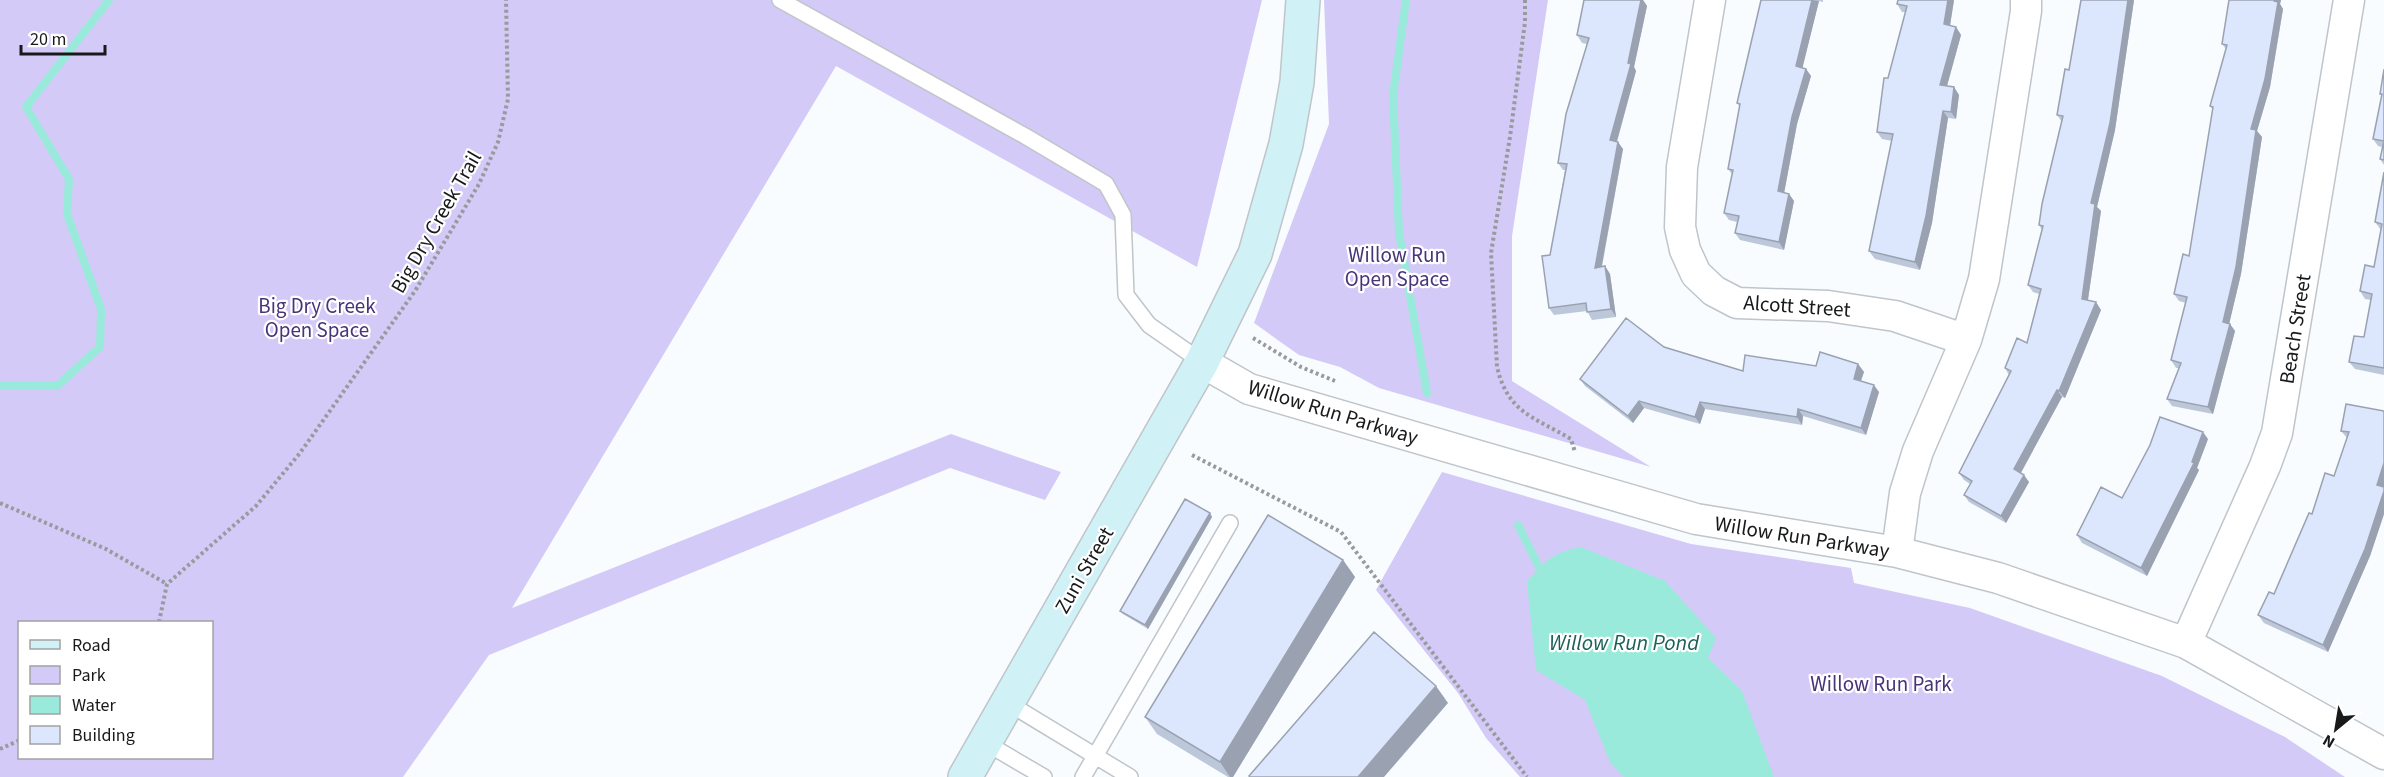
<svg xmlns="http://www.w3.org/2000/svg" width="2384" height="777" font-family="'Source Sans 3',sans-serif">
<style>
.green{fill:#d3caf7;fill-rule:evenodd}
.water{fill:#9aeadb}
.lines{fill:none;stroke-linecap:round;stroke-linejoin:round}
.stream{stroke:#9aeadb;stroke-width:8}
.lane-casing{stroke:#bfc5ca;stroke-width:18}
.street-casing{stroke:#bfc5ca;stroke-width:33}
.secondary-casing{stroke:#bfc5ca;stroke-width:36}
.path{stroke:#989b9d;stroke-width:4;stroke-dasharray:3 3;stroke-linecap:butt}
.lane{stroke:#fff;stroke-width:15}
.street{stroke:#fff;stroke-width:30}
.secondary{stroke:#d0f2f7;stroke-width:33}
.wall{fill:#bdc7da}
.shaded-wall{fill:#9aa2b1}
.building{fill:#dce7fd;stroke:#9aa2b1;stroke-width:1.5}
.labels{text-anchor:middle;stroke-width:4.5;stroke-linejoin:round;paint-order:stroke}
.street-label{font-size:21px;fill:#17191b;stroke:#fff}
.park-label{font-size:21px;fill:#483478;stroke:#fff}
.water-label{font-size:22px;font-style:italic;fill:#206157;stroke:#fff}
</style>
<rect width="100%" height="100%" fill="#f8fcfe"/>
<path class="green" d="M0 0H1262L1197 267 836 66 512 608 951 434 1061 472 1045 500 950 468 489 655 403 777H0ZM20 622H212V758H20Z
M1324 0H1548L1512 236V381L1651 467 1379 388 1340 367 1299 355 1254 323 1329 124Z
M1442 472 1691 544 1851 568 1854 583 1970 608 2162 676 2285 737 2345 777H1520L1486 738 1458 693 1376 590Z"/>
<path class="water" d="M1581 547 1665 581 1716 638 1708 658 1742 691 1774 777H1624L1610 762 1585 700 1536 670 1527 582C1544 561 1554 552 1581 547Z"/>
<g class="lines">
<path class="stream" d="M1406 0 1393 95 1399 233 1427 393
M0 385 57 386 100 347 101 309 67 214 69 179 26 107 109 0
M1518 525 1539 567"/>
<g class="lane-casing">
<path id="lane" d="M780 0 1025 136 1106 184 1123 215 1126 295 1149 325 1202 362
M1008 703 1130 777
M986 743 1044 777
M1083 777 1230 523"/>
</g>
<g class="street-casing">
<path id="street" d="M1710 0 1682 167 1680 227 1685 250 1696 274 1714 291 1737 303 1828 306 1895 316 1966 340 1984 279 2026 11V0
M1202 362 1249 389 1696 519 1897 552 1998 578 2186 643 2384 754
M1897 552 1905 493 1918 451 1966 340
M2186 643 2265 466 2277 433 2349 0"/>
</g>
<g class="secondary-casing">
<path id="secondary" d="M965 777 1202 362 1255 254 1286 144 1297 82 1303 0"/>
</g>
<path class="path" d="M1525 0V22L1510 137 1491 253 1497 367C1508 413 1534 417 1571 439L1575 452
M1253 338 1301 367 1335 381
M1192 455 1341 532 1527 777
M0 503 106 549 167 584
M159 622 167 584 256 506 300 453 415 291 479 184 498 142 508 99 506 0
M0 749 20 740"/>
<use href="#lane" class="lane"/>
<use href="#street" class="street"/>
<use href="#secondary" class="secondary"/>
</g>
<path class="wall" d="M1584 0H1643L1647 6 1634 67 1636 71 1617 142 1623 149 1602 267 1605 266 1610 274 1616 317 1592 320 1587 311 1554 315 1549 308 1550 255 1565 170H1563L1558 163 1587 44 1582 43 1577 35Z
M1761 0H1823V2L1819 1 1802 68 1806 69 1811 76 1797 124 1784 193 1789 194 1794 201 1784 250 1740 240 1735 233 1737 222 1729 220 1724 213 1732 174 1728 169 1740 107 1737 103Z
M1898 0H1954L1950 26 1956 27 1961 35 1947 86 1954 87 1959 95 1956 119 1948 118 1932 223 1920 270 1875 259 1869 251 1892 141 1882 139 1877 132 1888 78 1906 12H1902L1897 4Z
M2081 0H2134L2115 130 2097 207 2101 211 2088 300 2101 310 2065 398 2062 397 2021 473 2029 482 2006 523 1969 502 1964 495 1970 484 1964 480 1959 473 2009 375 2005 368 2027 343 2039 294 2033 292 2028 285 2042 230 2039 225 2062 122 2057 115 2069 70Z
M2229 0H2281L2280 4 2283 9 2270 87 2257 131 2262 137 2241 274 2229 323 2235 331 2213 414 2172 406 2167 399 2179 368H2176L2171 360 2186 303 2179 301 2174 294 2189 256 2213 110 2210 106 2226 49 2222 44Z
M2384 69V165L2380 159 2382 147 2378 146 2373 139 2382 96 2380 94Z
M2384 172V375L2355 369 2349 362 2364 337 2371 300 2365 299 2360 291 2374 267 2381 230 2375 222Z
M1664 347 1743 371 1858 364 1864 372 1861 381 1879 392 1866 435 1803 416 1802 425 1705 409 1700 424 1644 408 1633 423 1585 386 1580 379Z
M2384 411V514L2370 556 2328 652 2264 623 2258 615 2274 594 2312 514 2334 476 2347 438 2341 431Z
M2208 439 2197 468 2199 470 2147 576 2082 543 2077 535Z
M1210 513 1212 517 1148 629 1123 614 1120 611Z
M1343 560 1355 577 1233 777H1228L1157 734 1145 717Z"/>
<path class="shaded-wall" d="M1641 0H1643L1647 6 1634 67 1636 71 1615 148 1610 140 1628 63Z
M1812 0 1819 1 1801 74 1796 66Z
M1948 0H1954L1949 32 1944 24Z
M2128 0H2134L2115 130 2097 207 2101 211 2087 306 2082 299 2091 203Z
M2274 0H2281L2280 4 2283 9 2270 87 2257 131 2262 137 2241 274 2228 329 2223 322 2251 129Z
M1956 27 1961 35 1945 93 1940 85Z
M1806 69 1811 76 1797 124 1783 199 1778 191 1792 117Z
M1954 87 1959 95 1956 119 1951 112Z
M1943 111 1948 118 1932 223 1920 270 1915 262Z
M1618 142 1623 149 1600 275 1595 268Z
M1789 194 1794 201 1784 250 1779 242Z
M1605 266 1610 274 1616 317 1611 309Z
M2096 302 2101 310 2065 398 2059 391Z
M2230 324 2235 331 2213 414 2208 407Z
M1858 364 1864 372 1859 386 1854 379Z
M1874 385 1879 392 1866 435 1861 428Z
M2057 390 2062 397 2019 476 2014 469Z
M1639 401 1644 408 1633 423 1628 416Z
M1700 402 1705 409 1700 424 1695 417Z
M1798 409 1803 416 1802 425 1797 417Z
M2203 432 2208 439 2197 468 2199 470 2147 576 2141 568 2192 462Z
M2384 463V487L2382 492 2377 485Z
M2024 475 2029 482 2006 523 2001 516Z
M2384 491V514L2370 556 2328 652 2323 645Z
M1210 513 1212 517 1148 629 1145 625Z
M1343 560 1355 577 1233 777H1230L1220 762Z
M1436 686 1448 703 1384 777H1358Z"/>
<path class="building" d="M1584 0H1641L1628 63 1631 64 1610 140 1618 142 1595 268 1605 266 1611 309 1587 312 1586 303 1549 308 1542 256 1550 255 1567 164 1558 163 1566 114 1589 38 1577 35Z
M1761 0H1812L1796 66 1806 69 1792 117 1778 191 1789 194 1779 242 1735 233 1739 216 1724 213 1733 170 1728 169 1740 104 1737 103Z
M1898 0H1948L1944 24 1956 27 1940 85 1954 87 1951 112 1943 111 1926 216 1915 262 1869 251 1893 134 1877 132 1884 78H1888L1907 6 1897 4Z
M2081 0H2128L2110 123 2091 203 2095 204 2082 299 2096 302 2059 391 2057 390 2014 469 2024 475 2001 516 1964 495 1972 481 1959 473 2011 371 2005 368 2017 338 2027 343 2041 289 2028 285 2043 226 2039 225 2042 204 2063 116 2057 115 2065 69 2069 70Z
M2229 0H2274V1L2278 2 2265 79 2251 129 2256 130 2236 267 2223 322 2230 324 2208 407 2167 399 2181 363 2171 360 2187 297 2174 294 2183 254 2189 256 2213 107 2210 106 2227 45 2222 44Z
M2384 69V160L2380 159 2384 141 2373 139 2382 94H2380Z
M2384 172V368L2349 362 2354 336 2364 337 2372 294 2360 291 2365 265 2374 267 2382 224 2375 222Z
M1626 318 1664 347 1743 371 1745 355 1816 366 1820 352 1858 364 1854 379 1874 385 1861 428 1798 409 1797 417 1700 402 1695 417 1639 401 1628 416 1580 379Z
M2346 404 2384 411V463L2377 485 2384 487V491L2365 549 2323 645 2258 615 2269 592 2274 594 2309 513 2312 514 2325 473 2334 476 2349 432 2341 431Z
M2160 417 2203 432 2192 462 2194 463 2141 568 2077 535 2101 487 2122 498 2150 445Z
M1185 499 1210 513 1145 625 1120 611Z
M1268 515 1343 560 1220 762 1145 717Z
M1374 632 1436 686 1358 777H1250L1249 776Z"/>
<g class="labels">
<g class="street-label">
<text transform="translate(436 222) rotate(-60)" y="7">Big Dry Creek Trail</text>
<text transform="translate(1797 306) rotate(4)" y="7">Alcott Street</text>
<text transform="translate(2295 329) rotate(-81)" y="7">Beach Street</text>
<text transform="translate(1333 412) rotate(17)" y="7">Willow Run Parkway</text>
<text transform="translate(1802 537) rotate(9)" y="7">Willow Run Parkway</text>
<text transform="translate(1084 570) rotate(-60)" y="7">Zuni Street</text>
</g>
<g class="park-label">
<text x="1397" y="262">Willow Run<tspan x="1397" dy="24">Open Space</tspan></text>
<text x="317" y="313">Big Dry Creek<tspan x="317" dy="24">Open Space</tspan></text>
<text x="1881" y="691">Willow Run Park</text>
</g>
<g class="water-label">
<text x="1624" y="650">Willow Run Pond</text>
</g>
</g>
<rect x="18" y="621" width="195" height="138" fill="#ffffff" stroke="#a2a3a4" stroke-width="1.5"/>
<rect x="30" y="640" width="30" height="9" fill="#d0f2f7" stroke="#a2a3a4" stroke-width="1.5"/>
<text x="72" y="651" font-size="18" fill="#17191b">Road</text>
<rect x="30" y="666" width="30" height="18" fill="#d3caf7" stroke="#a2a3a4" stroke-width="1.5"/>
<text x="72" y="681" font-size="18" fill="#17191b">Park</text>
<rect x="30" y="696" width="30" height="18" fill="#9aeadb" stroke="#a2a3a4" stroke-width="1.5"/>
<text x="72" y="711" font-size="18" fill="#17191b">Water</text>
<rect x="30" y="726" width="30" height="18" fill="#dce7fd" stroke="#a2a3a4" stroke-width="1.5"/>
<text x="72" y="741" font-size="18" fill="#17191b">Building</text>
<g transform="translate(2336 729) rotate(210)" stroke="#ffffff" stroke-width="4.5" paint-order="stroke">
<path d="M0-4.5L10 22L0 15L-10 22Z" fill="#17191b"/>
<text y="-9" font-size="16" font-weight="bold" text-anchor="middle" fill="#17191b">N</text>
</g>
<path d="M21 45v9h84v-9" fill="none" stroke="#17191b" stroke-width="3"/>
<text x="30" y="45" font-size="18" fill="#17191b" stroke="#ffffff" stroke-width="4.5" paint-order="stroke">20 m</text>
</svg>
